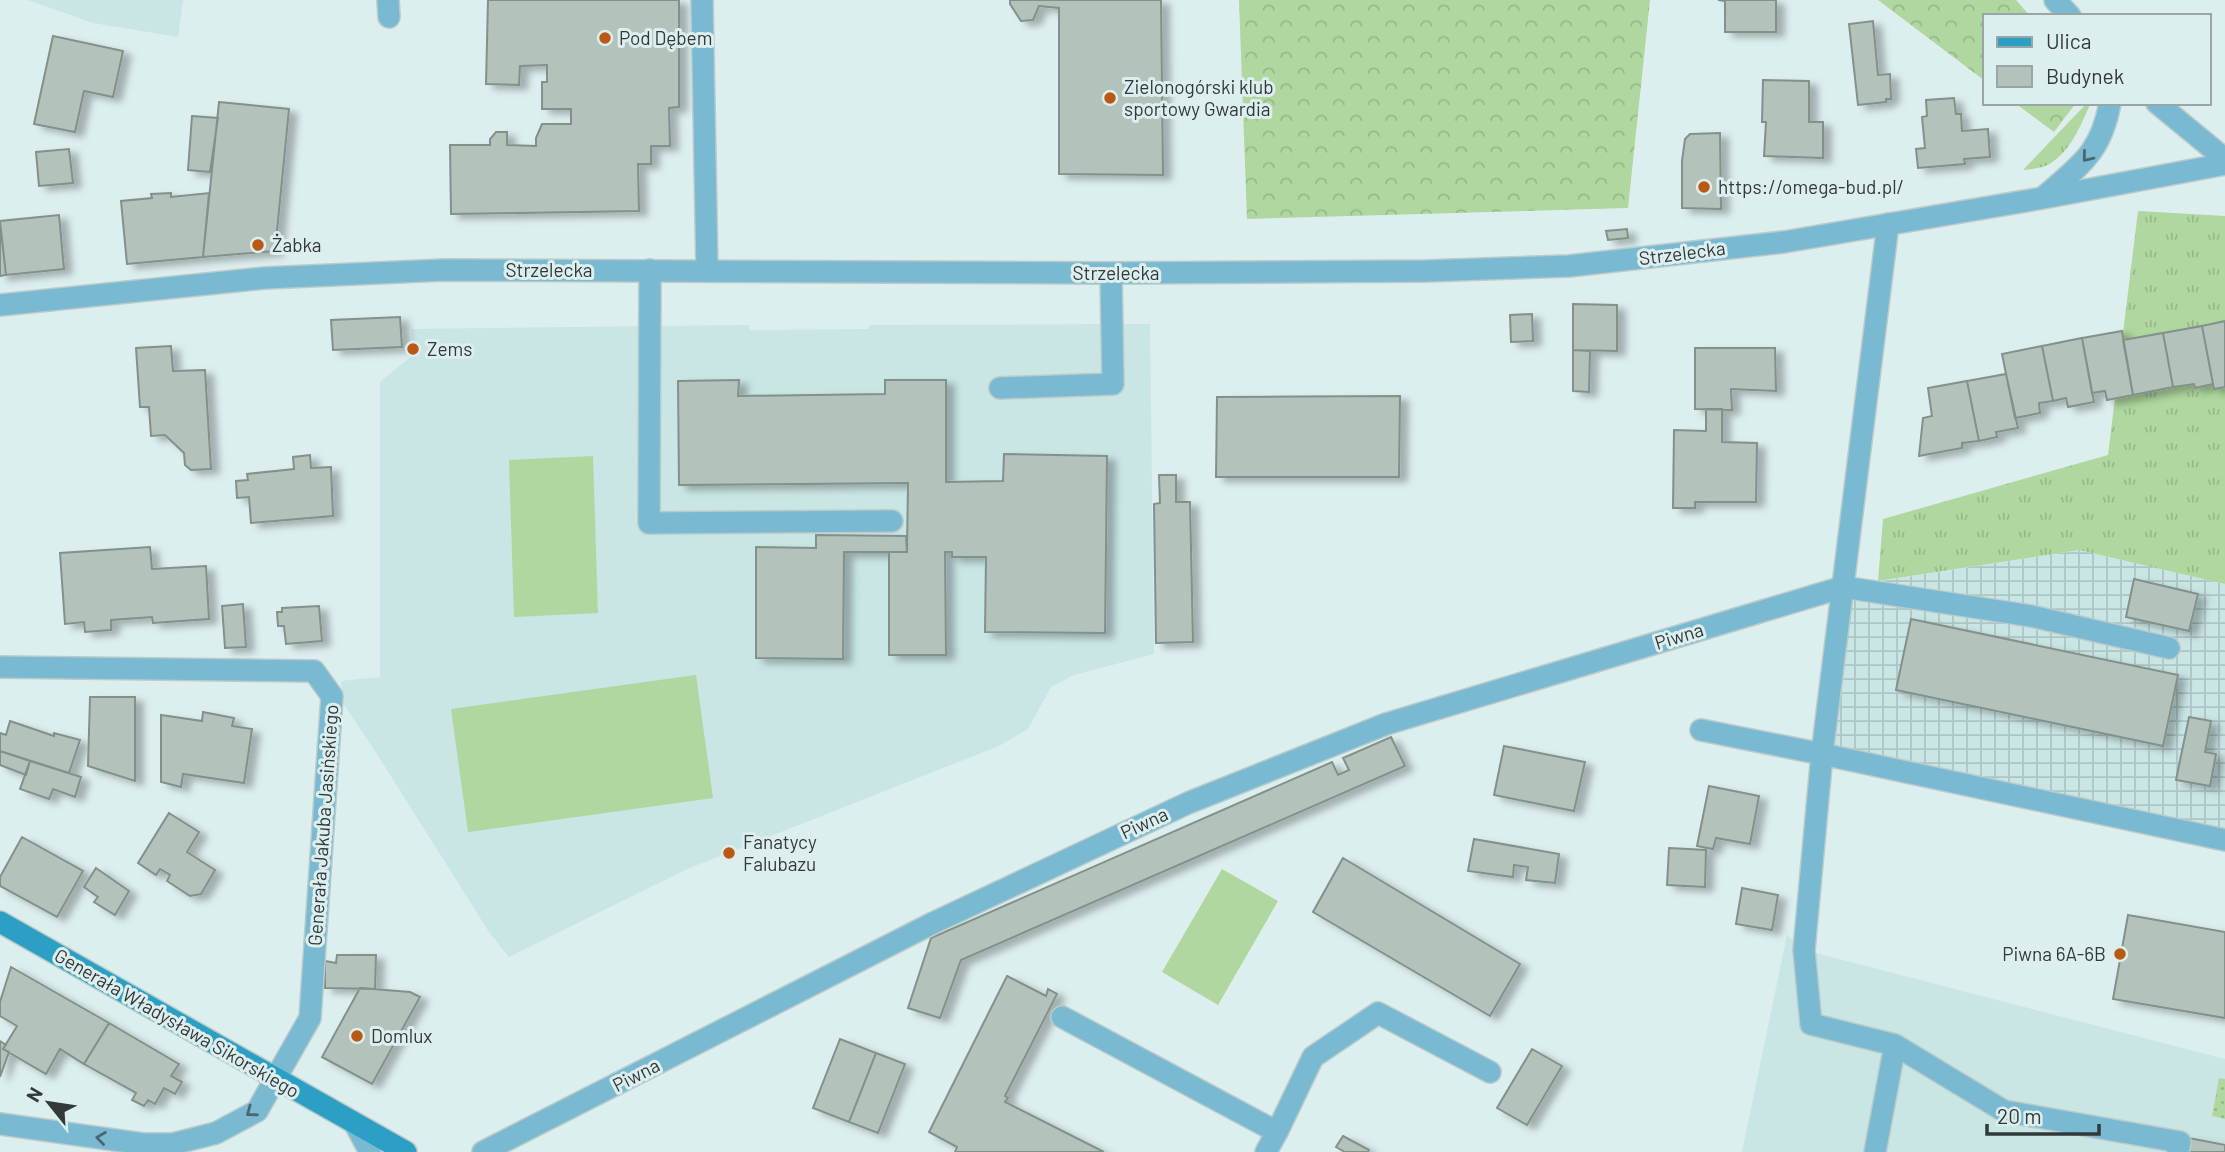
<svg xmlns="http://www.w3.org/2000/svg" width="2225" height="1152" font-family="Barlow,sans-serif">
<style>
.built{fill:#c9e5e4}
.industrial{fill:url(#industrial-grid)}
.grass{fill:url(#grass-tufts)}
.forest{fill:url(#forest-crowns)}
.park{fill:url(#park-dots)}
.pitch{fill:#afd79f}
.building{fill:#b3c3bc;stroke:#82918a;stroke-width:2;filter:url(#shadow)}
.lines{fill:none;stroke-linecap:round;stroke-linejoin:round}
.service-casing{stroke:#bacbca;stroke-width:24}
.minor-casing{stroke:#bacbca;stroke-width:24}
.tertiary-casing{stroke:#bacbca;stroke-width:24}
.secondary-casing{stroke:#bacbca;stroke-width:24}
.service{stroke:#79b9d2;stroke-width:21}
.minor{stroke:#79b9d2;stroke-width:21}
.tertiary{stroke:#79b9d2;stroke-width:21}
.secondary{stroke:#2ba0c4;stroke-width:21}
.oneway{stroke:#4b666f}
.poi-dot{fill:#b95913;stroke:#dcefee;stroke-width:2.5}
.labels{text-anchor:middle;stroke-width:6;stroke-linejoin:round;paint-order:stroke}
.poi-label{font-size:19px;fill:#323939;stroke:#dcefee;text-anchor:start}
.street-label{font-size:19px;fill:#323939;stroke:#dcefee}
</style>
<defs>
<pattern id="industrial-grid" width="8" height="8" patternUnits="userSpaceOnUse" patternTransform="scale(1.75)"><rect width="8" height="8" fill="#c9e5e4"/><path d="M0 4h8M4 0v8" fill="none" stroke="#adc5c4"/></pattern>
<pattern id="grass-tufts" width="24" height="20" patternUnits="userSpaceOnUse" patternTransform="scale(1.75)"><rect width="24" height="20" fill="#afd79f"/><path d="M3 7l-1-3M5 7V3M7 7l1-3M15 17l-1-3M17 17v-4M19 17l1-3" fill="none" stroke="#97b98a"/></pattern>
<pattern id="forest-crowns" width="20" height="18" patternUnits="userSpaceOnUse" patternTransform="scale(1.75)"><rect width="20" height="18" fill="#afd79f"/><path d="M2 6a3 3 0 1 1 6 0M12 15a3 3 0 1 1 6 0" fill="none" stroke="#97b98a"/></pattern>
<pattern id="park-dots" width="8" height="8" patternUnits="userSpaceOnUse" patternTransform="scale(1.75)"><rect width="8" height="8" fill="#afd79f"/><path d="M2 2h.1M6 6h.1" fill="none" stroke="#97b98a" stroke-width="1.8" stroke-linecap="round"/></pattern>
<filter id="shadow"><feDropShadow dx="8" dy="4.5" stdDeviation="3.5" flood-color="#0004"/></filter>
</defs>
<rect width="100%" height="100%" fill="#dcefee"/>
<path class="built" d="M28 0H183L178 37 93 23Z
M1150 324 1154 654 1074 675 1051 687 1028 729 999 746 687 869 509 957 489 932 375 751 343 703 341 681 380 677V382L414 354 411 329 749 325V330L869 329V325Z
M1787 935 1804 950 2225 1059V1152H1742Z"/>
<path class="industrial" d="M2079 550 2225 584V840L1822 754 1843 587Z"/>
<path class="grass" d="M2087 103H2089V107C2080 127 2070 151 2051 163 2044 168 2032 169 2023 170Z
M2138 211 2225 216V584L2079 550 1878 581 1883 519 2108 455Z"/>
<path class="forest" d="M1239 0H1650L1628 208 1247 219Z
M1878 0H2016L2030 16H1985V81Z
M2015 103H2076L2054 132Z"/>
<path class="park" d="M2219 1078 2225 1079V1119L2212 1116Z"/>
<path class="pitch" d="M593 456 598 613 514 617 509 460Z
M696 675 713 798 468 832 451 709Z
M1222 869 1278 901 1218 1005 1162 972Z"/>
<path class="building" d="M488 0H679V107L669 108 670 146H651V164H638L639 211 451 214 450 145H490V139L496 132H507V145L536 146V138L542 124H571V109H542V82H547V65L520 66 519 85 486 84Z
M1010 0H1161L1163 175 1059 174V8L1039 6 1033 20 1021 21 1010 4Z
M1718 0H1776V32H1725V1Z
M1873 21 1878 75 1890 74 1891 99H1886V102L1858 105 1849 24Z
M53 36 123 51 113 97 84 91 75 132 34 124Z
M1763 80 1809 81V122H1823V158L1764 156 1766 122H1762Z
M1954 98 1956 114H1961L1962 131 1988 129 1990 157 1964 159 1965 164 1918 168 1916 149 1925 148 1922 117 1927 116 1926 100Z
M219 102 289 109 275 251 203 257Z
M192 116 218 118 210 172 188 170Z
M1720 133 1721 209 1682 208V161L1685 139 1690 134Z
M69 149 73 183 39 186 36 152Z
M171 193V197L209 193 203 257 127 264 121 201 152 198 151 194Z
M59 215 64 269 6 275 0 221Z
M0 223 6 275 0 276Z
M1627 229 1628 238 1608 240 1606 231Z
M1573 304 1617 305V351L1573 350Z
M1532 314 1533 341 1511 342 1510 315Z
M400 317 402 347 333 350 331 320Z
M2225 321V387L2214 389 2202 326Z
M2202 326 2213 384 2195 388 2194 384 2173 387 2163 333Z
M2122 331 2133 395 2107 400 2105 391 2092 393 2082 338Z
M2163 333 2173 387 2133 395 2123 340Z
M2082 338 2094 402 2068 407 2066 398 2053 401 2042 346Z
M171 346 173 371 205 370 211 469 191 470 185 465 184 453 165 435 151 436 149 407H140L136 348Z
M2042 346 2053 401 2039 403 2040 413 2015 418 2002 354Z
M1695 348H1775L1776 391 1731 389 1732 410 1695 409Z
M1573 350 1590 351 1589 392 1573 391Z
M2006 374 2018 428 1996 432 1997 437 1979 441 1967 381Z
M739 380 738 396 885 394V380H946V482L1003 481 1004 454 1107 456 1105 633 985 632 986 557H952V552H945L946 655H889V552H907L908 483 679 485 678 381Z
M1967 381 1979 441 1962 443V448L1919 456 1923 418 1932 416 1928 388Z
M1400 396 1399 477H1216L1217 397Z
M1706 409H1722V442L1757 443 1756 502H1695V508H1673L1674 430 1706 431Z
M310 455 311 468 331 467 333 516 251 523 249 497 237 498 236 481 248 480 247 474 294 469 293 457Z
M1159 475H1176V502H1190L1193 642 1156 643 1154 504 1160 503Z
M816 535 906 536 907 552H844L843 659 756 658V547L816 548Z
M150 547 152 569 206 566 209 619 153 623 152 617 111 620V630L85 632 84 622 65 624 60 553Z
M2134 579 2198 594 2189 631 2126 617Z
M243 604 246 647 225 648 222 606Z
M319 606 322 641 286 644 284 626H278L277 612H282V608Z
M1911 619 2178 675 2163 746 1896 690Z
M90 697H135V781L88 766Z
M203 712 234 718 232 726 252 729 244 783 183 774 181 787 161 782V715L202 721Z
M2189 717 2211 721 2205 752 2216 754 2210 786 2176 780Z
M10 721 54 736V733L80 740 69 773 0 751V733L6 735Z
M1391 737 1405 766 961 960 940 1018 908 1008 931 938 1332 762 1338 775 1349 770 1343 758Z
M1504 746 1585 762 1574 811 1494 795Z
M0 751 30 761 26 775 0 765Z
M30 761 81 777 75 797 53 789 49 799 20 789Z
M1709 786 1759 796 1750 844 1716 838 1713 849 1697 846Z
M169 813 199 832 187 852 215 870 201 894 190 896 167 881 170 875 160 869 156 875 138 863Z
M22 837 83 871 57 917 0 886V877Z
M1474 839 1559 854 1555 883 1526 880 1528 867 1514 865 1513 877 1468 871Z
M1669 848 1706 850 1705 887 1667 885Z
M1343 858 1520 964 1490 1016 1313 912Z
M96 868 129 891 115 915 94 902 98 897 84 887Z
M1742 888 1778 895 1772 930 1736 924Z
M2128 915 2225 932V1018L2113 999Z
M337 955H376L375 989 325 988V961L336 963Z
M11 967 109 1023 84 1064 60 1049 46 1074 3 1049 17 1026 0 1016V1002Z
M1007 976 1046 996 1048 989 1057 994 1005 1096 1008 1098 1005 1102 1104 1152H955L957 1147 929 1132Z
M360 988 410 992 420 997 372 1084 322 1057Z
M109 1023 179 1064 171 1076 182 1082 175 1094 164 1088 155 1104 148 1100 144 1106 132 1100 136 1093 84 1064Z
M840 1039 876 1053 849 1122 813 1108Z
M0 1041 6 1045 3 1049 9 1052 0 1077Z
M1532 1049 1562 1066 1527 1125 1497 1108Z
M876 1053 905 1064 878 1133 849 1122Z
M1343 1136 1369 1150 1368 1152H1345L1336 1147Z
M2189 1138 2225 1145V1152H2186Z"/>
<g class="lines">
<g class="service-casing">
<path id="service" d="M388 0 389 17
M702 0 707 271
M650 270 649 523 892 521
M1000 388 1113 384 1111 273
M1843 587 2031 616 2169 648
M1701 730 1822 754 1804 950 1811 1024 1895 1045 1875 1152
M1062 1017 1277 1132 1266 1152
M1895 1045 2004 1111 2180 1142 2178 1152
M1277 1132 1313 1057 1378 1013 1490 1072"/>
</g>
<g class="minor-casing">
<path id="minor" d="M1888 224 1822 754 2225 840
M0 667 314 671 332 696 310 1018 257 1111 216 1133 173 1144H143L0 1124
M355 1124 370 1152
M483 1152 933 923 1188 803 1386 724 1843 587"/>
</g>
<g class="tertiary-casing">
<path id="tertiary" d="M2055 0 2070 16
M2157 103 2225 159
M2045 196C2080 165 2101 153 2110 103
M0 305 265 278 444 270 1111 273 1426 271 1569 266 1784 242 2043 198 2225 164"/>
</g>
<g class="secondary-casing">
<path id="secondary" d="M0 922 406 1152"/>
</g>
<use href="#service" class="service"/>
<use href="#minor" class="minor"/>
<use href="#tertiary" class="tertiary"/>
<use href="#secondary" class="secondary"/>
</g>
<defs><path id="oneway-chevron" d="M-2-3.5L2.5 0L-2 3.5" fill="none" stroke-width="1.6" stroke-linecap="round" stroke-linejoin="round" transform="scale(1.75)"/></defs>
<g class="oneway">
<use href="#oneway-chevron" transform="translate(2087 157) rotate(129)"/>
<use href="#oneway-chevron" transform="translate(251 1112) rotate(143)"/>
<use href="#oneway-chevron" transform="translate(101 1138) rotate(-172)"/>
</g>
<g class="poi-dot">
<circle cx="605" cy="38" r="7"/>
<circle cx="1110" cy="98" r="7"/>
<circle cx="1704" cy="187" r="7"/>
<circle cx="258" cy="245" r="7"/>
<circle cx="413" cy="349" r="7"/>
<circle cx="729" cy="853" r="7"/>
<circle cx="2120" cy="954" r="7"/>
<circle cx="357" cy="1036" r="7"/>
</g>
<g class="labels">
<g class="poi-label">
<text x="619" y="45">Pod Dębem</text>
<text x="1124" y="94">Zielonogórski klub<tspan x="1124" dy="22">sportowy Gwardia</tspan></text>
<text x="1718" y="194">https://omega-bud.pl/</text>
<text x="272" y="252">Żabka</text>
<text x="427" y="356">Zems</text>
<text x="743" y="849">Fanatycy<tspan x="743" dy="22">Falubazu</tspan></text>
<text x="2106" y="961" text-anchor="end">Piwna 6A-6B</text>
<text x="371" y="1043">Domlux</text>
</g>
<g class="street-label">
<text transform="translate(1682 253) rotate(-7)" y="7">Strzelecka</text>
<text x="549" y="277">Strzelecka</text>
<text x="1116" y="280">Strzelecka</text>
<text transform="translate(1679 636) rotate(-17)" y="7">Piwna</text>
<text transform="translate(1144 823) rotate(-25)" y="7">Piwna</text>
<text transform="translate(323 825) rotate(-86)" y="7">Generała Jakuba Jasińskiego</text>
<text transform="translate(177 1023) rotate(30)" y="7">Generała Władysława Sikorskiego</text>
<text transform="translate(636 1075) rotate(-27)" y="7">Piwna</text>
</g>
</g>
<rect x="1983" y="14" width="228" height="91" fill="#dcefee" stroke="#98a6a6" stroke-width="2"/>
<rect x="1997" y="37" width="35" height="10" fill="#2ba0c4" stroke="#98a6a6" stroke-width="2"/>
<text x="2046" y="49" font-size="21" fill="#323939">Ulica</text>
<rect x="1997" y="66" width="35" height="21" fill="#b3c3bc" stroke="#98a6a6" stroke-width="2"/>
<text x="2046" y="84" font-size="21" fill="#323939">Budynek</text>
<g transform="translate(49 1103) rotate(300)" stroke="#dcefee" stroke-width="5" paint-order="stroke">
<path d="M0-5L12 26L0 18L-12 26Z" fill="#323939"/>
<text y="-10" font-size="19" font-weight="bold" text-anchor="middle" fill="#323939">N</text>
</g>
<path d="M1987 1124v10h112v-10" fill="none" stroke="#323939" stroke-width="3.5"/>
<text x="1997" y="1124" font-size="21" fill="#323939" stroke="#dcefee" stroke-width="5" paint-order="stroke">20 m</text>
</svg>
